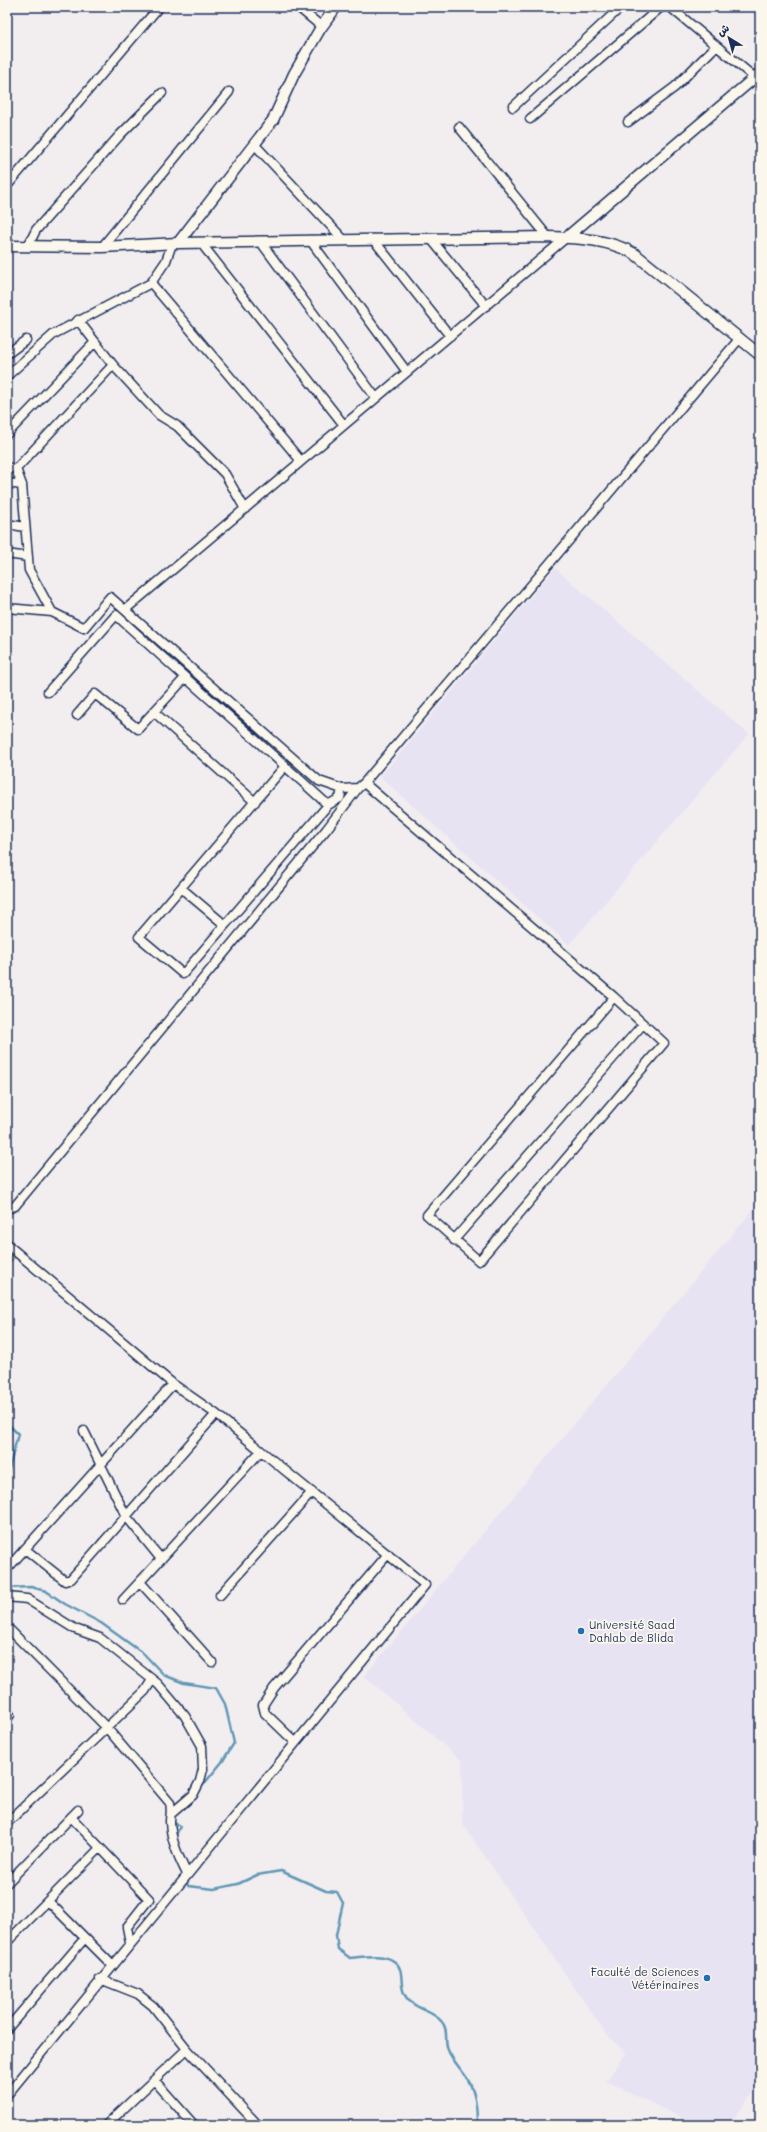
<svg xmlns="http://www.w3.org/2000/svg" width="767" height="2132" font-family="Mali,'Playpen Sans Arabic',sans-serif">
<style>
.built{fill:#e8e3f3}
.green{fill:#c1d489;stroke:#6e8274}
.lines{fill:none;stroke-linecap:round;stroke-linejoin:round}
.stream{stroke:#6197b6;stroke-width:2.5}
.minor-casing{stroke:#1b2f5e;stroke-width:11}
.tertiary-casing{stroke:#1b2f5e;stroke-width:13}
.minor{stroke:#fbf7ec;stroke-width:8}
.tertiary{stroke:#fbf7ec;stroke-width:10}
.poi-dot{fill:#1f6fb2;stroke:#fbf7ec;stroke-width:1.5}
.labels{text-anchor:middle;stroke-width:3.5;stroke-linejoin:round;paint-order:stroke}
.poi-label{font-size:11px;fill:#1b2f5e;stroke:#fbf7ec;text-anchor:start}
</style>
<rect width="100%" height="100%" fill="#f2eeef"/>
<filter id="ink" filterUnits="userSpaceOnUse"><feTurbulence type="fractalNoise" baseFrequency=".025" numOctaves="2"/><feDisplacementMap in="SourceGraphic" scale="8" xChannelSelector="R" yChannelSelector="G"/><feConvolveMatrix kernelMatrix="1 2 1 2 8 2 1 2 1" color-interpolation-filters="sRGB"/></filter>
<g filter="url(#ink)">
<path class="built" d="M555 568 749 734 569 945 380 777Z
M760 1201V2081L730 2125H696L606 2081 626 2053 606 2034 462 1823V1761L364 1676Z"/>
<path class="green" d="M7 1247 16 1256 7 1266Z"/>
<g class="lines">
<path class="stream" d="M7 1423 18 1434 7 1477
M7 1588 31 1587 46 1591 65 1604 101 1623 144 1654 164 1675 184 1683 216 1688 225 1704 234 1743 222 1762 199 1790
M172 1820 180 1826 175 1838
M186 1880 188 1886 214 1889 238 1884 257 1875 281 1871 326 1891 337 1892 343 1903 336 1935 338 1949 350 1958C363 1957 383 1953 395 1962 405 1970 399 1983 404 1993 410 2009 432 2009 442 2022 449 2030 444 2041 448 2050 452 2060 461 2069 467 2078 476 2093 477 2109 477 2125"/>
<g class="minor-casing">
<path id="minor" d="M298 7 322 27
M670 7 755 78
M513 107 621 7
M530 119 661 7
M628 122 675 87 716 46
M459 127 548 237
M255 145 344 240
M7 186 159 7
M373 239 450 336
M431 239 486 306
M310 240 407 372
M260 241 376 398
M201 243 344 425
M28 246 36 230 120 135 162 93
M102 247 229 92
M151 283 301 461
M78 320 113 365 159 415 177 426 225 474 245 509
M7 354 26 340
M7 376 54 334 151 283 166 261 172 244
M7 434 95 342
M7 467 16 469
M7 483 22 485
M7 524 25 527
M7 554 28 557
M7 608 52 612 84 628 110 597 319 781 342 789 358 788
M126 609 567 237
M52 612 29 570 22 485 16 469 113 365
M48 692 116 615C186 679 258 741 328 805L183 974 139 937 285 766
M154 712 255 802
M77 715 95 694 138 729 185 678
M364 783 614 997 664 1043 479 1261 427 1215 614 997
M328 805 340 798 342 789
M181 888 225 925
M7 1209 15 1206 326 830 358 788 364 783 740 338
M454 1240 643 1024
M7 1243 9 1246 173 1384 216 1414 425 1585 7 2095
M84 1431 126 1516 161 1559
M25 1549 65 1581 71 1579 216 1414
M7 1569 173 1384
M140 1582 212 1662
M220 1595 312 1492
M7 1597 27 1599 75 1629 100 1638 158 1684 185 1716 202 1746 203 1769 200 1781 193 1795 172 1813
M123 1600 261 1451
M7 1627 106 1727 170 1803C172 1811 170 1815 170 1822 171 1841 179 1858 187 1874
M7 1718 10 1715
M295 1742 265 1713 263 1705 274 1688 388 1554
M71 1817 149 1899 127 1927 130 1943
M7 1823 145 1691 152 1680
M7 1883 78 1810
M48 1901 112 1965
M7 1942 100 1848
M100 1979 138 1994 153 2006 187 2049 258 2125
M7 2029 85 1938
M154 2080 194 2125
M106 2125 187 2049"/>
</g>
<g class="tertiary-casing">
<path id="tertiary" d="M567 237 760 73
M178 243 548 237C578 238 609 239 635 254L760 355
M7 246 102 247 178 243 273 120 294 74 320 29 336 7"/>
</g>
<use href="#minor" class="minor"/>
<use href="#tertiary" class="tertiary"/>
</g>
</g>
<g class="poi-dot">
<circle cx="581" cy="1631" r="4"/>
<circle cx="707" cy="1978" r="4"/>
</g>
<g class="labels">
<g class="poi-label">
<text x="589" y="1629">Université Saad<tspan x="589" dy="13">Dahlab de Blida</tspan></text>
<text x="699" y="1976" text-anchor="end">Faculté de Sciences<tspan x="699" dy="13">Vétérinaires</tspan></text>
</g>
</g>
<rect width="767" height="2132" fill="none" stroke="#fbf7ec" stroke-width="24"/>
<rect x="12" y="12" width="743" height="2108" fill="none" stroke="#1b2f5e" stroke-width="1.5" filter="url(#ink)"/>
<g transform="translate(729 38) rotate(323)" stroke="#fbf7ec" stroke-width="3" paint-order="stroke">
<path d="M0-3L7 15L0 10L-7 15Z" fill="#1b2f5e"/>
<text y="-6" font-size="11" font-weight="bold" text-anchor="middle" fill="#1b2f5e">ش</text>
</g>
</svg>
